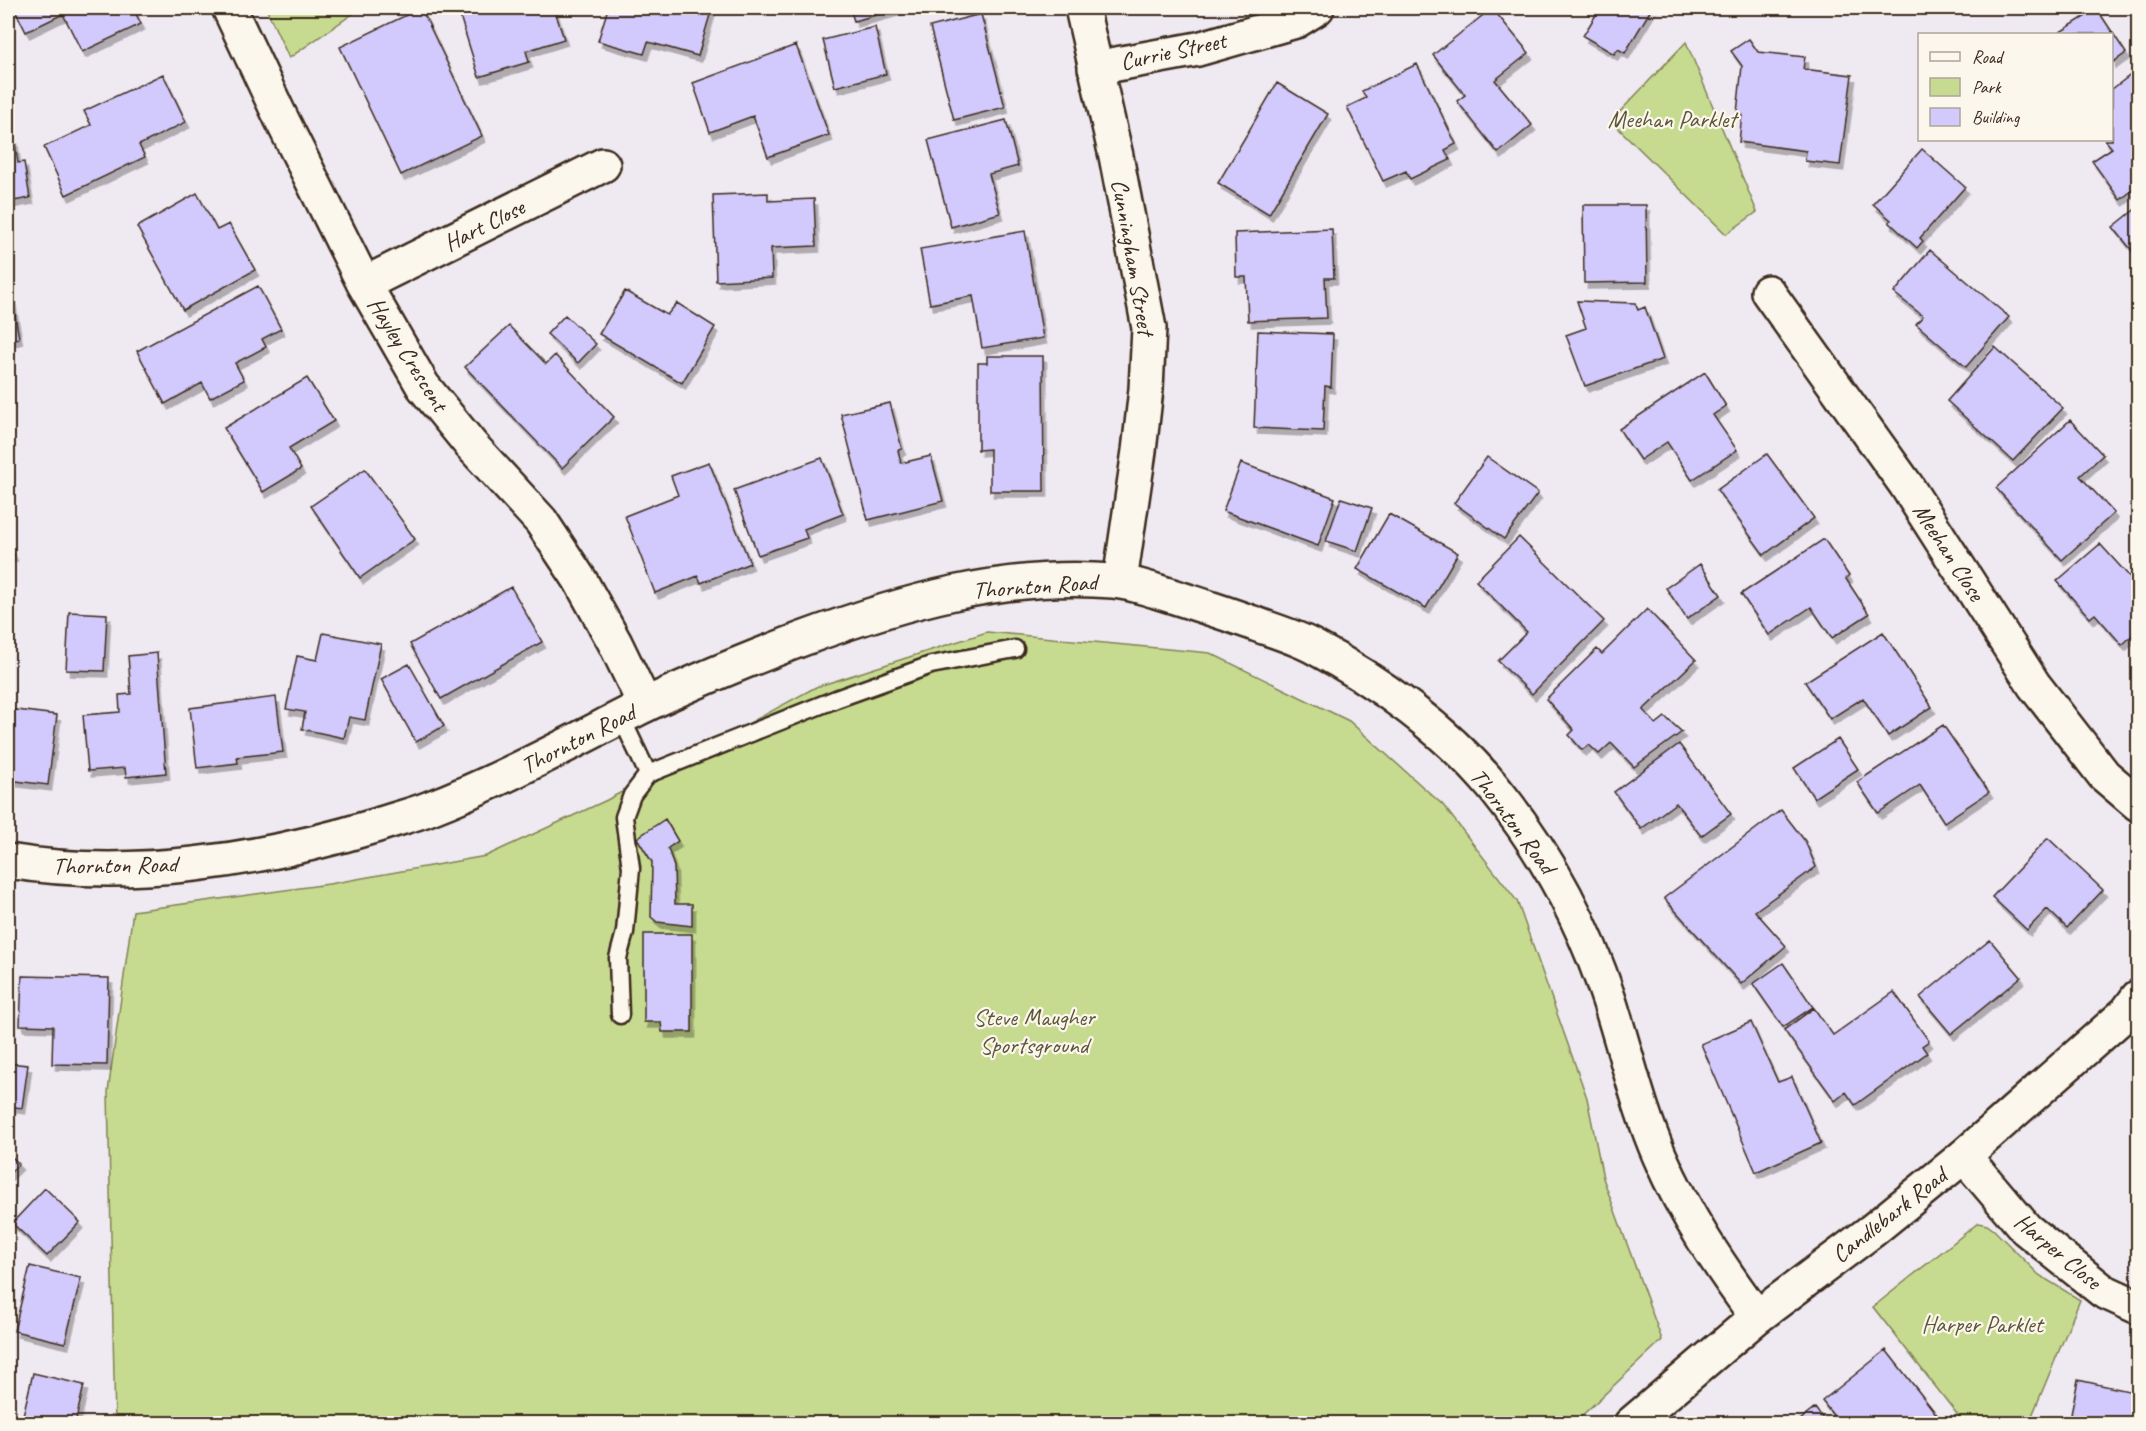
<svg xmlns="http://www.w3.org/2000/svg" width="2146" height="1431" font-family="Caveat,sans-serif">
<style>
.green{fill:#c7db90;stroke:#818257;stroke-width:1.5}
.building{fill:#d2c9fc;stroke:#3b2a1e;stroke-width:1.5;filter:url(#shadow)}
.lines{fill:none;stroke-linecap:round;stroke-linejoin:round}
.lane-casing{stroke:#3b2a1e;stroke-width:21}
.street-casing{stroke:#3b2a1e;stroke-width:38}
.secondary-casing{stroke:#3b2a1e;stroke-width:38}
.lane{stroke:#fbf7ec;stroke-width:16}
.street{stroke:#fbf7ec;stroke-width:33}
.secondary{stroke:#fbf7ec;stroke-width:33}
.labels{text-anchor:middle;stroke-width:4.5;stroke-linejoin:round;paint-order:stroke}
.street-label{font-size:24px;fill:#3b2a1e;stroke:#fbf7ec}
.park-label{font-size:24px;fill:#5e563a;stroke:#fbf7ec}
</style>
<defs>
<filter id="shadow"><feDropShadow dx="3.5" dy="6" stdDeviation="0" flood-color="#0004"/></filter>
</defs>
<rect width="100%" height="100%" fill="#efe9f1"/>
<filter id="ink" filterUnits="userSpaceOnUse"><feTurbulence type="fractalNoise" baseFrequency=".0167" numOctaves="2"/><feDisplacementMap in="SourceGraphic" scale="12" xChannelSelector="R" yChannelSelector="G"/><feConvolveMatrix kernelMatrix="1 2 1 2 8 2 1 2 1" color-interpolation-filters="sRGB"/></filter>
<g filter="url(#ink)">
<path class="green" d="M266 8H361L289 58Z
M1686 42 1757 212 1726 234 1611 121Z
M987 632 1210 653 1349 721 1443 805 1517 901 1587 1098 1603 1178 1662 1340 1574 1423 115 1424 108 1092 133 911 329 884 486 856 607 800 816 687Z
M1978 1223 1987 1225 1994 1230 2039 1275 2080 1300 2029 1423H1964L1873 1307Z"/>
<path class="building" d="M14 8H133L141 24 82 52 63 14 26 32Z
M421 8 482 136 401 175 340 47Z
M488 8H554L564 39 526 51 529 62 479 77 460 16Z
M608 8H712L698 56 648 42 644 54 598 41Z
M850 8H902L854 21Z
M1492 8 1529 53 1495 80 1532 125 1498 153 1457 101 1465 95 1433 55Z
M1600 8H1652L1625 53 1618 49 1614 54 1583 36Z
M2097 9 2126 53 2112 63V34H2057Z
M981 14 1005 107 954 120 930 27Z
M875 27 886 74 835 87 823 40Z
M1749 39 1758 52 1805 57 1803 69 1852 75 1840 165 1805 161 1806 151 1739 142 1742 114 1737 113 1742 66 1731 51Z
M796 45 829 135 768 157 753 116 710 132 693 83Z
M1417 64 1456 144 1445 150 1450 160 1410 179 1406 171 1383 181 1347 107 1366 98 1362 91Z
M2136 71 2138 75V186L2120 200 2092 161 2112 148 2105 140H2112V89Z
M163 74 186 122 139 145 145 157 66 195 44 147 91 125 84 111Z
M1277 83 1328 114 1269 214 1218 183Z
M1006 120 1018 166 989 174 1000 213 951 227 928 140Z
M8 131 9 139 14 138 18 163 24 162 30 198 8 202Z
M1922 149 1965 187 1920 238 1923 241 1917 248 1889 222 1891 220 1873 204Z
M197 193 217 230 229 224 255 270 183 310 137 227Z
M768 193V201L814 199 816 246 771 248 772 278 716 281 713 195Z
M1583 205H1646L1647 282 1584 283Z
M2138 207V258L2113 227Z
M1332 229 1334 278H1325L1327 318 1248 321 1246 277H1236L1235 233Z
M1025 231 1043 338 982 348 973 296 930 304 920 249Z
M1930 250 2009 317 1966 367 1916 324 1923 316 1894 293Z
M8 276 19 338 8 341Z
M258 286 281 329 262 339 266 347 235 363 244 380 210 398 202 383 165 404 137 351Z
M625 291 667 315 677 303 715 327 682 383 599 334Z
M1577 301 1635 303 1638 310 1645 307 1663 359 1585 386 1566 335 1586 328Z
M565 315 596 344 578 363 547 334Z
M509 326 546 364 555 355 614 417 562 468 465 367Z
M1258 331 1333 334 1331 387 1325 386 1323 431 1254 428Z
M1995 347 2063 408 2013 461 1947 401Z
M987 356H1043L1044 491H990V449L978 450V363H987Z
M1705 372 1726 406 1713 415 1737 450 1692 480 1667 442 1640 460 1619 429Z
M307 378 334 421 289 448 301 469 263 492 224 428Z
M890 403 902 449 898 450 901 463 931 456 943 501 868 520 841 414Z
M2070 420 2103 455 2080 476 2114 513 2062 560 1996 488Z
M1767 454 1814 518 1764 555 1717 490Z
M1487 457 1538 493 1504 539 1454 503Z
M822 458 843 514 804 529 807 538 758 555 734 490Z
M709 462 750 563 701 583 698 576 655 593 625 516 678 495 671 476Z
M1241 463 1335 498 1318 546 1223 511Z
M365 469 415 539 360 578 311 506Z
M1341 498 1372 508 1357 551 1326 541Z
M1389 514 1458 553 1426 608 1357 569Z
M1519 537 1604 621 1532 694 1498 661 1527 632 1476 581Z
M1824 539 1849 576 1846 579 1869 614 1832 638 1811 607 1769 635 1741 594Z
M8 542 14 555 8 558Z
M2100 544 2138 586V630L2122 645 2095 614 2090 618 2057 581Z
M1700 564 1721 595 1687 619 1666 588Z
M511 587 542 642 441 699 410 644Z
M1647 609 1696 660 1643 710 1656 724 1665 717 1682 732 1634 767 1611 743 1599 754 1589 745 1582 750 1569 735 1574 730 1546 699 1597 649 1602 654Z
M69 612 107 614 104 671 66 670Z
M1883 632 1932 707 1888 736 1863 698 1830 719 1805 682Z
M323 633 381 644 365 720 349 717 344 738 302 729 305 712 286 709 297 656 317 660Z
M157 653 166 773 126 777 125 768 88 771 83 715 120 712 119 695 131 694 128 656Z
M409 664 444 726 416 742 381 679Z
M276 697 283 752 237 757 238 763 197 768 190 708Z
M8 709 57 715 48 785 8 780Z
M1943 725 1989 792 1944 822 1920 785 1878 813 1857 782Z
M1838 739 1858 769 1814 798 1794 768Z
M1679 744 1731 814 1701 836 1676 803 1641 829 1614 792Z
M1781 810 1805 841 1816 867 1755 911 1786 946 1741 984 1664 898Z
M665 819 678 841 668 848 674 867 675 904H692V926L657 922 651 917 652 862 637 838Z
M2048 838 2103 890 2067 928 2047 909 2027 930 1992 897Z
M644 934H692V1032H662L661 1022H644Z
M1990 940 2021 977 1951 1034 1920 997Z
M1783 963 1813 1007 1783 1027 1753 984Z
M22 976 109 978 107 1065 52 1064 53 1026 20 1025Z
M1894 992 1929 1041 1922 1046 1927 1053 1855 1105 1846 1092 1835 1101 1784 1030 1814 1008 1833 1035Z
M1751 1022 1778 1082 1792 1077 1821 1143 1756 1172 1701 1044Z
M8 1063 28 1065 22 1108 8 1106Z
M8 1153 19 1164 8 1175Z
M45 1188 80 1222 47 1256 12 1223Z
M30 1266 81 1278 65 1343 14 1331Z
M1886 1350 1941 1420 1936 1424H1840L1822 1401Z
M33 1373 84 1385 75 1424H21Z
M2078 1380 2138 1393V1424H2069Z
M1815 1408 1827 1424H1795Z"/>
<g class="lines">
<g class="lane-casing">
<path id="lane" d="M648 774 836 699 931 665 1015 649
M620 1015 618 958 625 932 631 868 624 817 632 795 648 774 621 717"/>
</g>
<g class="street-casing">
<path id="street" d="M229 8 280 116 364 284 423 386 471 445 541 521 580 580 615 643 645 705
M1082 8 1116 156 1149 328 1146 389 1139 451 1120 581
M1095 68 1198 49 1296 21 1317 8
M364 284 603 165
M1768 292 1906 485 2034 685 2104 775 2138 804
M1964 1156 2026 1229 2103 1291 2138 1307"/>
</g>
<g class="secondary-casing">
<path id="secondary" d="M8 861C129 881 261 861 378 825 395 819 413 815 430 808 502 780 570 743 639 708 692 682 747 660 802 639 902 602 1005 572 1113 581 1128 582 1142 587 1156 591 1188 601 1219 611 1250 622 1271 630 1293 636 1312 646 1378 681 1446 730 1494 788 1545 851 1584 922 1609 1000 1626 1052 1638 1107 1660 1157 1685 1215 1720 1267 1757 1317
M1631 1424 1757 1317 1873 1230 1964 1156 2127 1012 2138 997"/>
</g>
<use href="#lane" class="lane"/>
<use href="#street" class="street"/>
<use href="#secondary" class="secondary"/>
</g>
</g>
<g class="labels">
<g class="street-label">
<text transform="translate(1173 51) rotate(-12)" y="8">Currie Street</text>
<text transform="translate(484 225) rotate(-27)" y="8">Hart Close</text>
<text transform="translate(1133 257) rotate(80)" y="8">Cunningham Street</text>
<text transform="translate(408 354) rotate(58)" y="8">Hayley Crescent</text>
<text transform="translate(1949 552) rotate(57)" y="8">Meehan Close</text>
<text transform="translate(1035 586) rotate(-4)" y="8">Thornton Road</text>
<text transform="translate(578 739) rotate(-27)" y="8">Thornton Road</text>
<text transform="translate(1513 821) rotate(53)" y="8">Thornton Road</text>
<text transform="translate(115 865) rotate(-1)" y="8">Thornton Road</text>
<text transform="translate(1889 1215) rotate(-38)" y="8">Candlebark Road</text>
<text transform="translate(2058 1251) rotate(40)" y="8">Harper Close</text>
</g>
<g class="park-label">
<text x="1672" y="127">Meehan Parklet</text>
<text x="1034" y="1025">Steve Maugher<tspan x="1034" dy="28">Sportsground</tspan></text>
<text x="1982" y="1332">Harper Parklet</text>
</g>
</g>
<rect width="2146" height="1431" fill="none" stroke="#fbf7ec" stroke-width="30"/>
<rect x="15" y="15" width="2116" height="1401" fill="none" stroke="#3b2a1e" stroke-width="2" filter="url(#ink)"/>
<rect x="1918" y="33" width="195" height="108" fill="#fbf7ec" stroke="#aea59a" stroke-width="1.5"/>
<rect x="1930" y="52" width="30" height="9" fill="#fbf7ec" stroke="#aea59a" stroke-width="1.5"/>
<text x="1972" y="63" font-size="18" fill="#3b2a1e">Road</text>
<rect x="1930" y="78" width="30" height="18" fill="#c7db90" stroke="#aea59a" stroke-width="1.5"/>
<text x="1972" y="93" font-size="18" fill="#3b2a1e">Park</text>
<rect x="1930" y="108" width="30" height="18" fill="#d2c9fc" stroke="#aea59a" stroke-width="1.5"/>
<text x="1972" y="123" font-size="18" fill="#3b2a1e">Building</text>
</svg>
